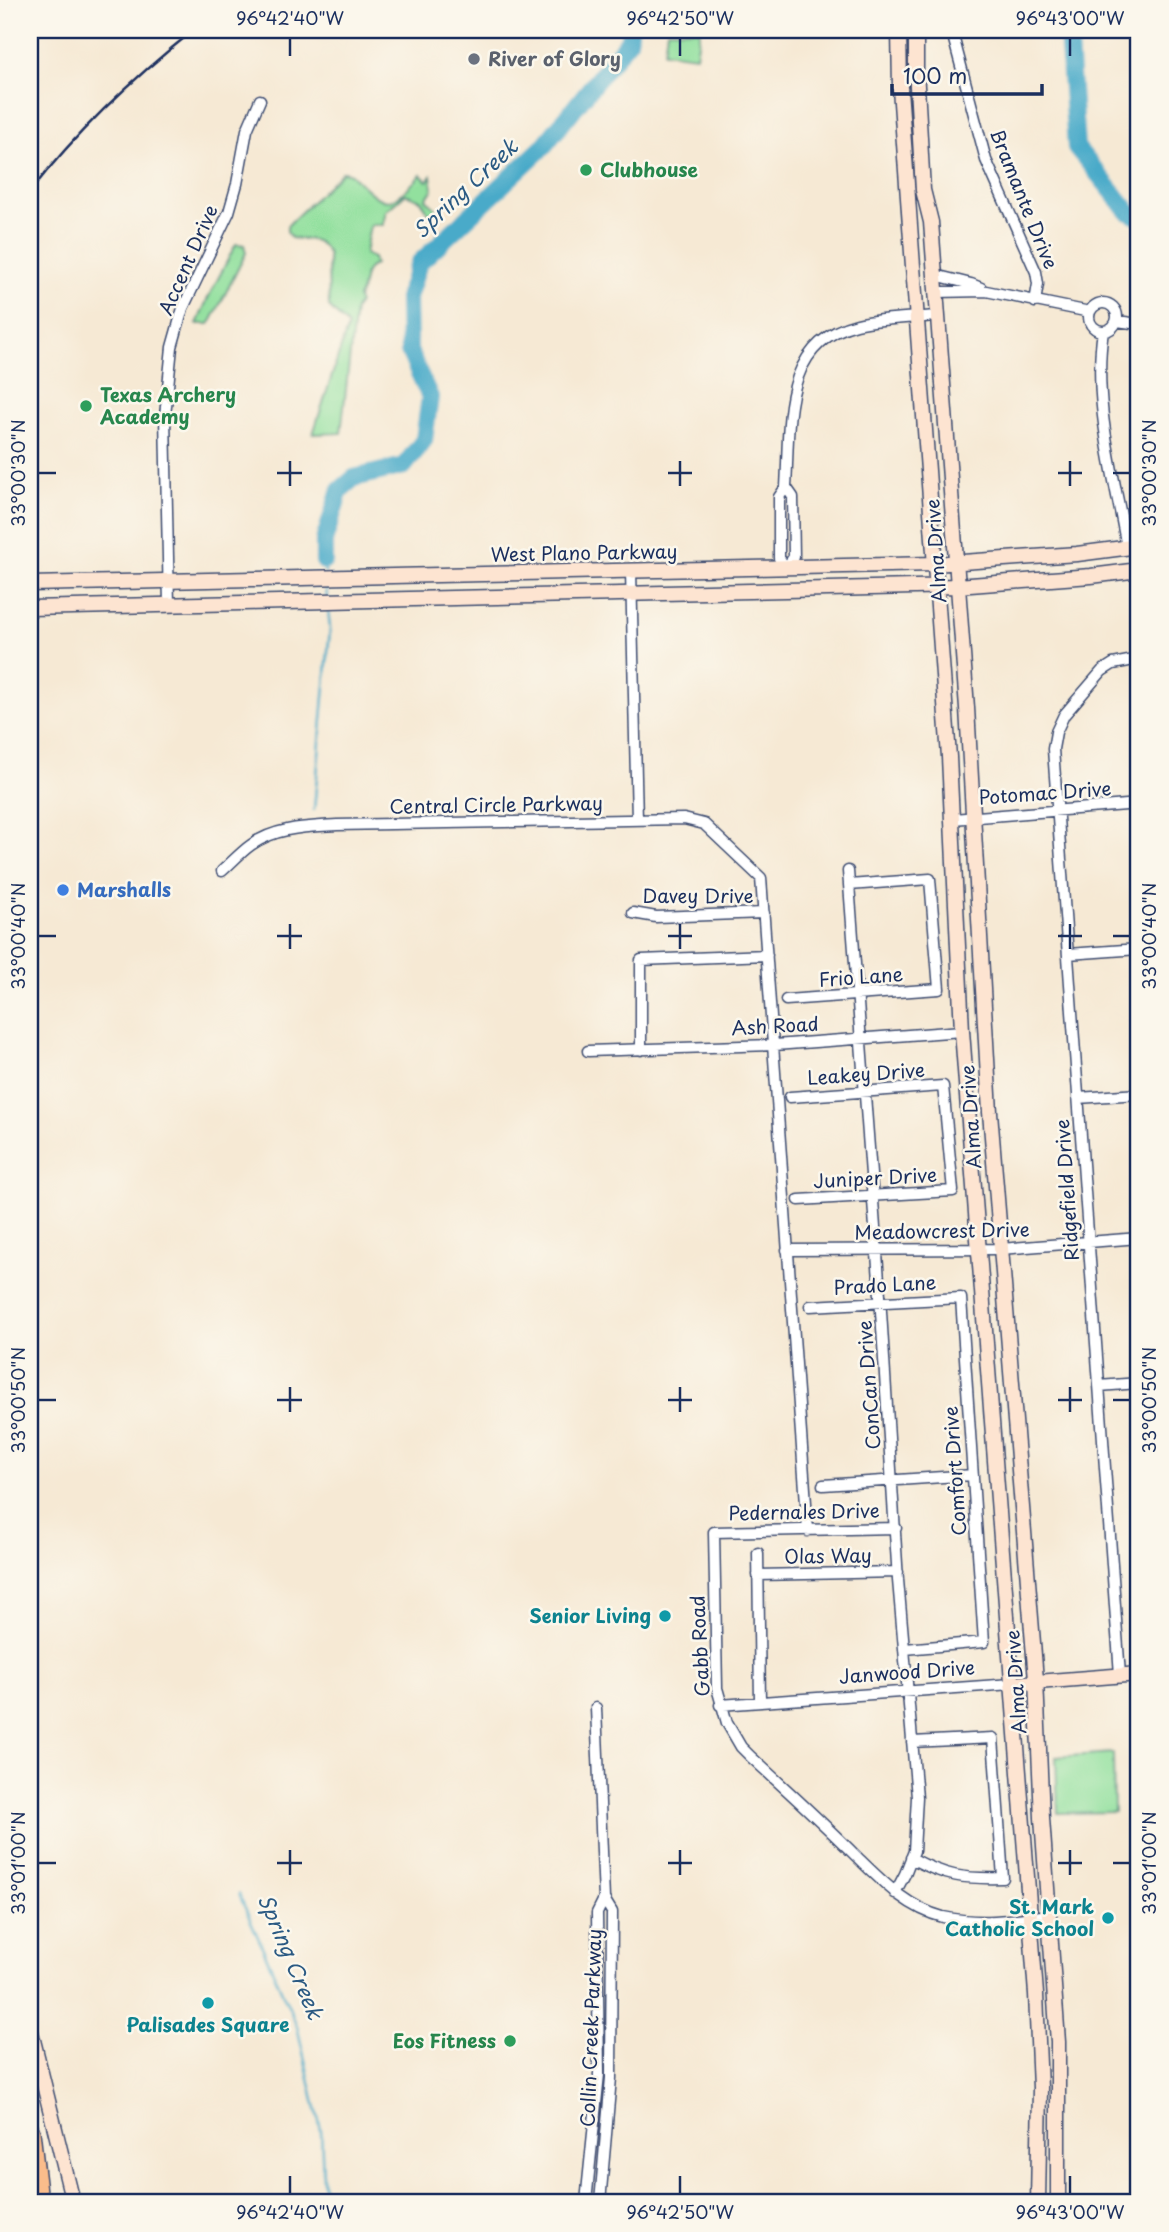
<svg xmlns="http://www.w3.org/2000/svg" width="1169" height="2232" font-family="'Playpen Sans',sans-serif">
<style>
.green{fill:#92e09e;stroke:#56887e;stroke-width:2}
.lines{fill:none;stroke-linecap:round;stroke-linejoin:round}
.stream{stroke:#4aaac9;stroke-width:2.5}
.river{stroke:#4aaac9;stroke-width:18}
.street-casing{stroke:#3c4b70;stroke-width:13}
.secondary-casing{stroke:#3c4b70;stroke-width:17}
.highway-casing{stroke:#3c4b70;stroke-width:22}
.street{stroke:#fff;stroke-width:10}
.secondary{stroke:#fde4d1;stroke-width:14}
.highway{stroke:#fabc8b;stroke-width:19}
.rail{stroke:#1b2f5e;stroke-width:2.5}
.ticks{fill:none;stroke:#1b2f5e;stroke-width:2.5}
.worship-dot{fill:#6b7280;stroke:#fbf7ec;stroke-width:2.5}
.leisure-dot{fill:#2e9e5b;stroke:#fbf7ec;stroke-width:2.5}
.shop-dot{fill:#3f7fe0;stroke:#fbf7ec;stroke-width:2.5}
.culture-dot{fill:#0f9aa8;stroke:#fbf7ec;stroke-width:2.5}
.labels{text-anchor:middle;stroke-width:5;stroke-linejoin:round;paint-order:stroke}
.worship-label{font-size:19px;font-weight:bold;fill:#5b616d;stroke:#fbf7ec;text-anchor:start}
.leisure-label{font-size:19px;font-weight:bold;fill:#27864d;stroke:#fbf7ec;text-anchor:start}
.street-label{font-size:19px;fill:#1b2f5e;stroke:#fbf7ec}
.shop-label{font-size:19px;font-weight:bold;fill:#366cbe;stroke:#fbf7ec;text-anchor:start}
.culture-label{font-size:19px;font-weight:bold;fill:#0d838f;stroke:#fbf7ec;text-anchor:end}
.water-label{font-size:21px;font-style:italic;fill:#2b5a83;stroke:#fbf7ec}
.neatline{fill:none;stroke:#1b2f5e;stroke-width:2.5}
.ticks-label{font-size:18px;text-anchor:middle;fill:#1b2f5e}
</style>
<rect width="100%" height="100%" fill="#fbf7ec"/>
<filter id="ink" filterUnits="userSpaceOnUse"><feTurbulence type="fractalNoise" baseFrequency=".0143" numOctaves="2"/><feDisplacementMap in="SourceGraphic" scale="14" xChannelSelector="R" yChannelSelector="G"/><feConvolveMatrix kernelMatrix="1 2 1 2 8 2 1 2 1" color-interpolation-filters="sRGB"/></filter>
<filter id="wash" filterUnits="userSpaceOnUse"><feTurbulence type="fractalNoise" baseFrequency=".00686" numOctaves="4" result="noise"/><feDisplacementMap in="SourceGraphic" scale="28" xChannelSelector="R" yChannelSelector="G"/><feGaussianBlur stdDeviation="1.57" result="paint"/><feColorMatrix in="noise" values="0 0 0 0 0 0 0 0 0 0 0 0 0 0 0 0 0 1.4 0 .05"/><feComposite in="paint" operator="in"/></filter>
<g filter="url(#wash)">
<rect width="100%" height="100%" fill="#f6e9d4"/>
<path class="green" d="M667 30H700L696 56 664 52Z
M342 172C350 172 352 175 357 180 389 212 392 204 421 175L427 181 431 176 433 189 426 199 438 211 430 216 421 200 405 194 386 211 383 225H371C367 234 367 244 365 254L373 258 375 265C360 269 367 285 358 297L359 303 355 309 341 433 313 434 348 326 329 307 328 254C319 236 308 240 291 238L287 232V226Z
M236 244 244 245 246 253 212 320 209 324H197L208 298Z
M1113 1753 1114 1812 1058 1813 1056 1757Z"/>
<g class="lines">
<path class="stream" d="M324 561 325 573
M326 583 327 598
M314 810 330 629 328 608
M239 1894 297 2026 321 2130 324 2202"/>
<path class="river" d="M1068 30 1076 147 1129 212 1139 217
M324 561V541L340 490 354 478 404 466 424 440 430 397 409 351 408 297 419 263 543 147 629 40 630 30"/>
</g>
</g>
<g filter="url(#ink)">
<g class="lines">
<g class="street-casing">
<path id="street" d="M948 30 953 36 986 160 1036 272 1038 284 1035 302
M935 275 971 284 981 288
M936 292 986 291 1090 312
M1089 317a14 14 0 1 1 28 0a14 14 0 1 1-28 0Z
M1117 321 1139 324
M1103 331C1092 403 1115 477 1127 548
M786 487C790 425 780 343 857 324 883 318 911 318 938 316
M786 487 793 497 794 557 786 568 779 558V497Z
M631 571 637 820
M169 605 165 416 172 347 183 308 229 212 237 184 247 130 260 100
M953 819 1139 804
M222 871C231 863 241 852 251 845 276 827 308 827 337 825L684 819 704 824 761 878 808 1531
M848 871 879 1280 898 1580 917 1797 914 1851 905 1874 895 1893
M633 913 656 917 764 913
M1068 954 1139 949
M786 1000 939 989 930 879 849 885
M641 1050V960L767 955
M588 1051 775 1045 962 1031
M790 1097 943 1086 953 1191 799 1200
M1078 1098 1139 1094
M787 1250 1000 1249 1139 1238
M810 1306 961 1298 984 1642 905 1649
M1099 1386 1139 1383
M823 1485 973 1475
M896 1528 714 1532 717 1688 727 1723 741 1747 751 1757C786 1789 823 1823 856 1856 882 1881 907 1908 943 1917 979 1925 1013 1920 1049 1915
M758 1553 760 1702
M758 1575 898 1572
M1120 1675 1053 749 1056 732 1064 715 1102 671 1113 664 1139 659
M720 1705 1012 1684
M596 1708 604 1899 612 1912 611 2078 600 2202
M911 1858C946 1877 964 1879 1003 1878L993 1738 912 1742
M586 2202 599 2074 597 1913 604 1899"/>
</g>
<g class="secondary-casing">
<path id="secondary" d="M899 30 900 89 949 757 962 1031 1036 1994 1040 2088 1038 2202
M916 30V69L923 190 931 222 967 708 990 1112 1036 1680 1042 1818 1058 2042V2202
M30 584 934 564 1077 554 1139 546
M30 608 957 586 1091 576 1139 570
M1012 1684 1139 1674
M30 2028 73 2202"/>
</g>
<g class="highway-casing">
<path id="highway" d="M30 2132 37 2192 36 2202"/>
</g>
<use href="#street" class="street"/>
<use href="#secondary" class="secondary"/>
<use href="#highway" class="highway"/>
<path class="rail" d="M30 192C78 130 133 78 194 30"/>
</g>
</g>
<path class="ticks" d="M290 38V56M680 38V56M1070 38V56M290 461V486M680 461V486M1070 461V486M38 473H56M277 473H302M668 473H692M1058 473H1082M1113 473H1130M290 924V949M680 924V949M1070 924V949M38 936H56M277 936H302M668 936H692M1058 936H1082M1113 936H1130M290 1387V1412M680 1387V1412M1070 1387V1412M38 1400H56M277 1400H302M668 1400H692M1058 1400H1082M1113 1400H1130M290 1850V1875M680 1850V1875M1070 1850V1875M38 1863H56M277 1863H302M668 1863H692M1058 1863H1082M1113 1863H1130M290 2176V2194M680 2176V2194M1070 2176V2194"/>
<circle class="worship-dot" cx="474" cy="59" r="7"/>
<g class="leisure-dot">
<circle cx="586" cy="170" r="7"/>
<circle cx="86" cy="406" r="7"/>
<circle cx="510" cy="2041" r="7"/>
</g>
<circle class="shop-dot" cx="63" cy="890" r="7"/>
<g class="culture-dot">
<circle cx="665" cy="1616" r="7"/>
<circle cx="1108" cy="1918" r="7"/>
<circle cx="208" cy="2003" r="7"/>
</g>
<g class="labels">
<g class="worship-label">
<text x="488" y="66">River of Glory</text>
</g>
<g class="leisure-label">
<text x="600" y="177">Clubhouse</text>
<text x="100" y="402">Texas Archery<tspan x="100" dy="22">Academy</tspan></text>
<text x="496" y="2048" text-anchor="end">Eos Fitness</text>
</g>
<g class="street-label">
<text transform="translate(1024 199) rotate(68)" y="7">Bramante Drive</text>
<text transform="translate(188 260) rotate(-66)" y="7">Accent Drive</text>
<text transform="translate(936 551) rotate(-94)" y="7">Alma Drive</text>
<text transform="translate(584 553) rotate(-1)" y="7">West Plano Parkway</text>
<text transform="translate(1045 793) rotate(-4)" y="7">Potomac Drive</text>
<text transform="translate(496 805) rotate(-1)" y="7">Central Circle Parkway</text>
<text x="698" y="903">Davey Drive</text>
<text transform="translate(861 977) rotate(-4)" y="7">Frio Lane</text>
<text transform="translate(775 1026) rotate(-3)" y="7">Ash Road</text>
<text transform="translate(866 1074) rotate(-4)" y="7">Leakey Drive</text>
<text transform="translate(971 1117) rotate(-94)" y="7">Alma Drive</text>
<text transform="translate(875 1178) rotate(-3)" y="7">Juniper Drive</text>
<text transform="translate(1067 1190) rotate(-94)" y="7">Ridgefield Drive</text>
<text transform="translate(942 1231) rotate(-1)" y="7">Meadowcrest Drive</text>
<text transform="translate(885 1285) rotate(-3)" y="7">Prado Lane</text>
<text transform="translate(869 1385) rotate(-94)" y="7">ConCan Drive</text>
<text transform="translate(955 1471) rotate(-94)" y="7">Comfort Drive</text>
<text transform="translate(804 1512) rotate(-1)" y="7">Pedernales Drive</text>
<text transform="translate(828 1556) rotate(-1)" y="7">Olas Way</text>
<text transform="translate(700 1646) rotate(-93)" y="7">Gabb Road</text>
<text transform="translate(907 1672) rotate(-4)" y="7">Janwood Drive</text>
<text transform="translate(1016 1682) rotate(-94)" y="7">Alma Drive</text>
<text transform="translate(591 2028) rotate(-88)" y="7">Collin Creek Parkway</text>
</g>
<g class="shop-label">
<text x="77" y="897">Marshalls</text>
</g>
<g class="culture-label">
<text x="651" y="1623">Senior Living</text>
<text x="1094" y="1914">St. Mark<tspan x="1094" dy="22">Catholic School</tspan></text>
<text x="208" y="2032" text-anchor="middle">Palisades Square</text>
</g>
<g class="water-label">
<text transform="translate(466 189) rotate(-43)" y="7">Spring Creek</text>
<text transform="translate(290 1957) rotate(67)" y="7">Spring Creek</text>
</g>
</g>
<rect width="1169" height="2232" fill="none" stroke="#fbf7ec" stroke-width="77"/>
<path d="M892 84v10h150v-10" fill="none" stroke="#1b2f5e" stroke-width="3.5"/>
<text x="903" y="84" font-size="21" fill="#1b2f5e" stroke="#fbf7ec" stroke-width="5" paint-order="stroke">100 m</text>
<rect x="38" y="38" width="1092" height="2156" class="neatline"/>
<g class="ticks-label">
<text x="290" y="25">96°42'40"W</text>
<text x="680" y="25">96°42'50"W</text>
<text x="1070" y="25">96°43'00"W</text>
<text transform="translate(1150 473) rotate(-90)" y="6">33°00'30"N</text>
<text transform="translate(19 473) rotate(-90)" y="6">33°00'30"N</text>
<text transform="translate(19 936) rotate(-90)" y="6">33°00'40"N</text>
<text transform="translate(1150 936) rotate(-90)" y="6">33°00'40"N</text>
<text transform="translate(19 1400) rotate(-90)" y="6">33°00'50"N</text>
<text transform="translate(1150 1400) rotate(-90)" y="6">33°00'50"N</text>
<text transform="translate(19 1863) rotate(-90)" y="6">33°01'00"N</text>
<text transform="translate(1150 1863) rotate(-90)" y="6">33°01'00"N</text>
<text x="290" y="2219">96°42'40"W</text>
<text x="680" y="2219">96°42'50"W</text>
<text x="1070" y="2219">96°43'00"W</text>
</g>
</svg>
